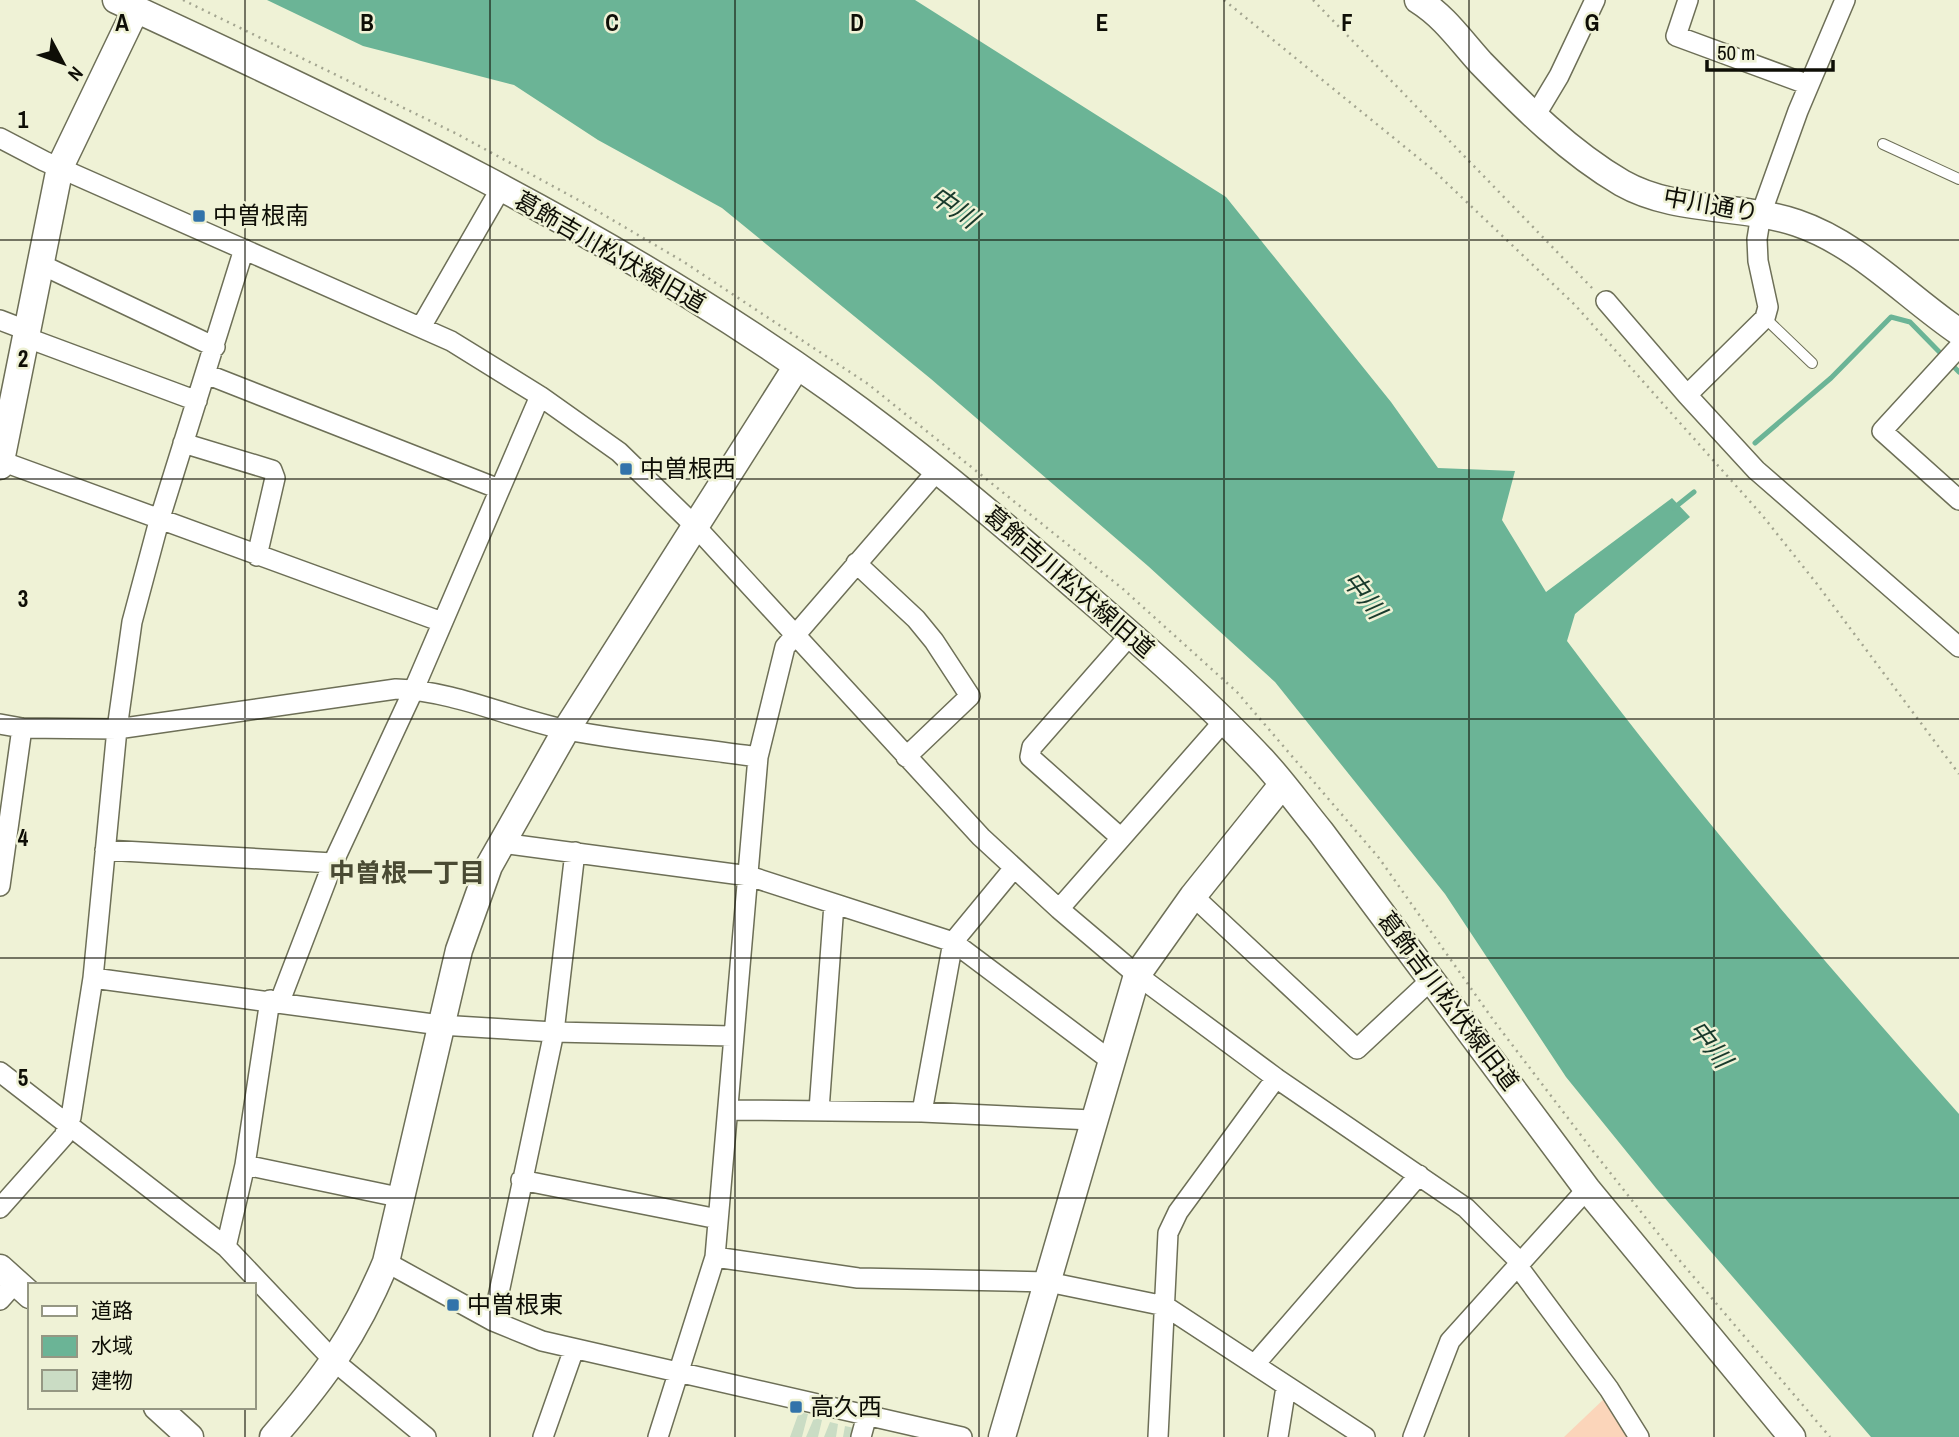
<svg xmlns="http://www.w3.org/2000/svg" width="1959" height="1437" font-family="'Archivo Narrow','Noto Sans JP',sans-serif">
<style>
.green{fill:#fbd5ba}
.water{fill:#6bb496}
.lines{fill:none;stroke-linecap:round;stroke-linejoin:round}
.stream{stroke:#6bb496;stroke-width:5}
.building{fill:#cadcc4}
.lane-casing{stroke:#6d6f57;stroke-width:12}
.street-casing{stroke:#6d6f57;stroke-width:22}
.secondary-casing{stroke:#6d6f57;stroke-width:29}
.path{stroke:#a3a590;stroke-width:2.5;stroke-dasharray:2 5;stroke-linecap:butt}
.lane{stroke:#fff;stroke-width:10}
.street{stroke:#fff;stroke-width:19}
.secondary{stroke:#fff;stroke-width:26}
.grid{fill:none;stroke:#0e0e06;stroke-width:2;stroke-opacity:0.55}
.poi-dot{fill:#3273aa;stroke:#eff2d6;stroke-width:2.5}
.labels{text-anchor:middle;stroke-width:5;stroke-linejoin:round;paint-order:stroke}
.street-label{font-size:24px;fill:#0e0e06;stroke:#eff2d6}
.poi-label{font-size:24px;fill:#0e0e06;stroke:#eff2d6;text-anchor:start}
.water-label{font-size:26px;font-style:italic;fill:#183a2c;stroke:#eff2d6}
.neighbourhood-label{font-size:26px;font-weight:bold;fill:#494a33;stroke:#eff2d6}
.grid-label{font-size:23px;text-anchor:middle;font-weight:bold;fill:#0e0e06;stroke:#eff2d6;stroke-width:5;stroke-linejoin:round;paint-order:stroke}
</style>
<rect width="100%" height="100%" fill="#eff2d6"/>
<path class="green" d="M1605 1398 1630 1437H1564Z"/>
<path class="water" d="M267 0H915L1226 197 1391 402 1438 468 1515 471 1502 520 1546 592 1672 498 1690 517 1575 614 1567 641C1689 804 1823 961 1959 1114V1437H1871L1656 1188 1566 1077 1445 894 1275 682 1148 566 931 379 722 208 598 140 514 85 363 46Z"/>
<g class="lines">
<path class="stream" d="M1755 443 1831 378 1891 317 1910 322 1959 372
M1674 508 1694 492"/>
</g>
<path class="building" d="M799 1412 808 1414 802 1437H790Z
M814 1418 822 1420 818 1437H806Z
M830 1422 838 1424 836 1437H824Z
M845 1426 854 1428 852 1437H843Z"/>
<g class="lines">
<g class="lane-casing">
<path id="lane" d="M1883 144 1959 179
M1765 318 1812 363"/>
</g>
<g class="street-casing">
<path id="street" d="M1688 0 1676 36 1809 85
M1845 0 1798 111 1761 214 1757 239 1758 261 1768 307 1765 318 1687 395 1756 470 1959 647
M1535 116 1559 76 1595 0
M0 138 44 161 451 341 540 396 619 452 697 528 981 837 1059 909 1137 975 1276 1078 1466 1208 1520 1262
M40 264 215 347
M1606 301 1687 395
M0 320 26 330
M421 327 501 188
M25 337 197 401
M1959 347 1882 431 1959 500
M206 374 499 489
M183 443 272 470 275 478 257 556
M1 461 442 622
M856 563 916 619 934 641 970 696 906 757
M0 724 22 728 117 729 396 689C456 691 509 718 567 730 630 742 695 748 758 757
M1121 838 1030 757 1032 747 1131 634
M501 843 749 876 953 942 1110 1060
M105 850 333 863
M0 886 22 728
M1193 896 1357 1049 1432 979
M1059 909 1223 722
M93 978 440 1025 554 1032 732 1036
M280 1001 333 863 414 689 540 396
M0 1072 226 1247 335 1362 426 1437
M728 1110 922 1112 1092 1120
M819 1110 834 904
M922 1112 953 942 1014 868
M245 1165 403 1198
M521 1180 718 1219
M0 1208 64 1136 71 1117 93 978 117 729 132 622 159 521 244 249
M226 1247 245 1165 270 1000
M715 1257 858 1278 1048 1282 1165 1306 1365 1437
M386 1262 493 1321 542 1341 962 1437
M1517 1265 1609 1389 1639 1437
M0 1300 16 1282
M493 1321 554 1032 575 852
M1255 1364 1419 1175
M543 1437 574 1349
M658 1437 715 1257 758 757 785 647 937 471
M861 1437 867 1415
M1158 1437 1168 1233 1178 1212 1276 1078
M1278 1437 1286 1387
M1413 1437 1450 1341 1587 1189"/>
</g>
<g class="secondary-casing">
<path id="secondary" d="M116 0C363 114 610 231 832 390 913 448 989 512 1063 576 1132 636 1203 696 1265 763 1285 785 1302 809 1321 832L1587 1189 1792 1437
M1418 0C1445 17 1460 40 1481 63 1524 107 1569 152 1622 183 1675 213 1740 204 1797 223 1859 244 1906 296 1959 332
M0 466 60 167 136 9
M0 1268 30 1295
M157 1407 190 1437
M273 1437C325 1377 355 1336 386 1262L459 950 489 866 566 730 797 366
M1002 1437 1137 975 1193 896 1282 785"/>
</g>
<path class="path" d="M183 0 457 134 582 202 684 262 868 384 1123 589 1237 692 1379 858 1494 1021 1593 1151 1675 1255 1830 1437
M1224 0 1432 169 1575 305 1762 515 1817 584 1959 774
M1313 0 1593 289"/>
<use href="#lane" class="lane"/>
<use href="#street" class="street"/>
<use href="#secondary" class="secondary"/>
</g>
<path class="grid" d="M245 0V1285M490 0V1437M735 0V1437M979 0V1437M1224 0V1437M1469 0V1437M1714 0V1437M0 240H1959M0 479H1959M0 719H1959M0 958H1959M0 1198H1959M245 1407V1437"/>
<g class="poi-dot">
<rect x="192" y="209" width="14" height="14" rx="3.5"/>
<rect x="619" y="462" width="14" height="14" rx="3.5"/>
<rect x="446" y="1298" width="14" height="14" rx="3.5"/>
<rect x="789" y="1400" width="14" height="14" rx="3.5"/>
</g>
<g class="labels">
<g class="street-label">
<text transform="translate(1711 205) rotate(10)" y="8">中川通り</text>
<text transform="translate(610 252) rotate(30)" y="8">葛飾吉川松伏線旧道</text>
<text transform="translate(1069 582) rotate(41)" y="8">葛飾吉川松伏線旧道</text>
<text transform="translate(1448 1001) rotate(53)" y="8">葛飾吉川松伏線旧道</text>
</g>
<g class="poi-label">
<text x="213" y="224">中曽根南</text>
<text x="640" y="477">中曽根西</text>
<text x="467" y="1313">中曽根東</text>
<text x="810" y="1415">高久西</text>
</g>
<g class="water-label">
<text transform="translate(954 207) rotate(35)" y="9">中川</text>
<text transform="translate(1364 595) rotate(52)" y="9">中川</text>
<text transform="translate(1710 1044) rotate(52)" y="9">中川</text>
</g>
<g class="neighbourhood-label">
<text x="407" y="882">中曽根一丁目</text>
</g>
</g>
<g class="grid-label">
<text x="122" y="31">A</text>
<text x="367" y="31">B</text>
<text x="612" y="31">C</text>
<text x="857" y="31">D</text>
<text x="1102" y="31">E</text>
<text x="1347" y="31">F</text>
<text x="1592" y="31">G</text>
<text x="23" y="128">1</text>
<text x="23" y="367">2</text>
<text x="23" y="607">3</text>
<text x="23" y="846">4</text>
<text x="23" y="1086">5</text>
</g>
<rect x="28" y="1283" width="228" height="126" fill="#eff2d6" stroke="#959783" stroke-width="2"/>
<rect x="42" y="1306" width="35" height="10" fill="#ffffff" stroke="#959783" stroke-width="2"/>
<text x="91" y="1318" font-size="21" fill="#0e0e06">道路</text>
<rect x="42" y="1336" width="35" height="21" fill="#6bb496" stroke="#959783" stroke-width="2"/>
<text x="91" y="1353" font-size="21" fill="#0e0e06">水域</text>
<rect x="42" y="1370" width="35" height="21" fill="#cadcc4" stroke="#959783" stroke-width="2"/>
<text x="91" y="1388" font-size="21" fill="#0e0e06">建物</text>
<g transform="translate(63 63) rotate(131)" stroke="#eff2d6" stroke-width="5" paint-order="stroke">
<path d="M0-5L12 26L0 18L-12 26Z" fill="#0e0e06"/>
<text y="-10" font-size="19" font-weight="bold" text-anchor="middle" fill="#0e0e06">N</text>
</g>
<path d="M1707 60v10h126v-10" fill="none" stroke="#0e0e06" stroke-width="3.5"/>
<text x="1717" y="60" font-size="21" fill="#0e0e06" stroke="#eff2d6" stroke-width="5" paint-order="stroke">50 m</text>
</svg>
